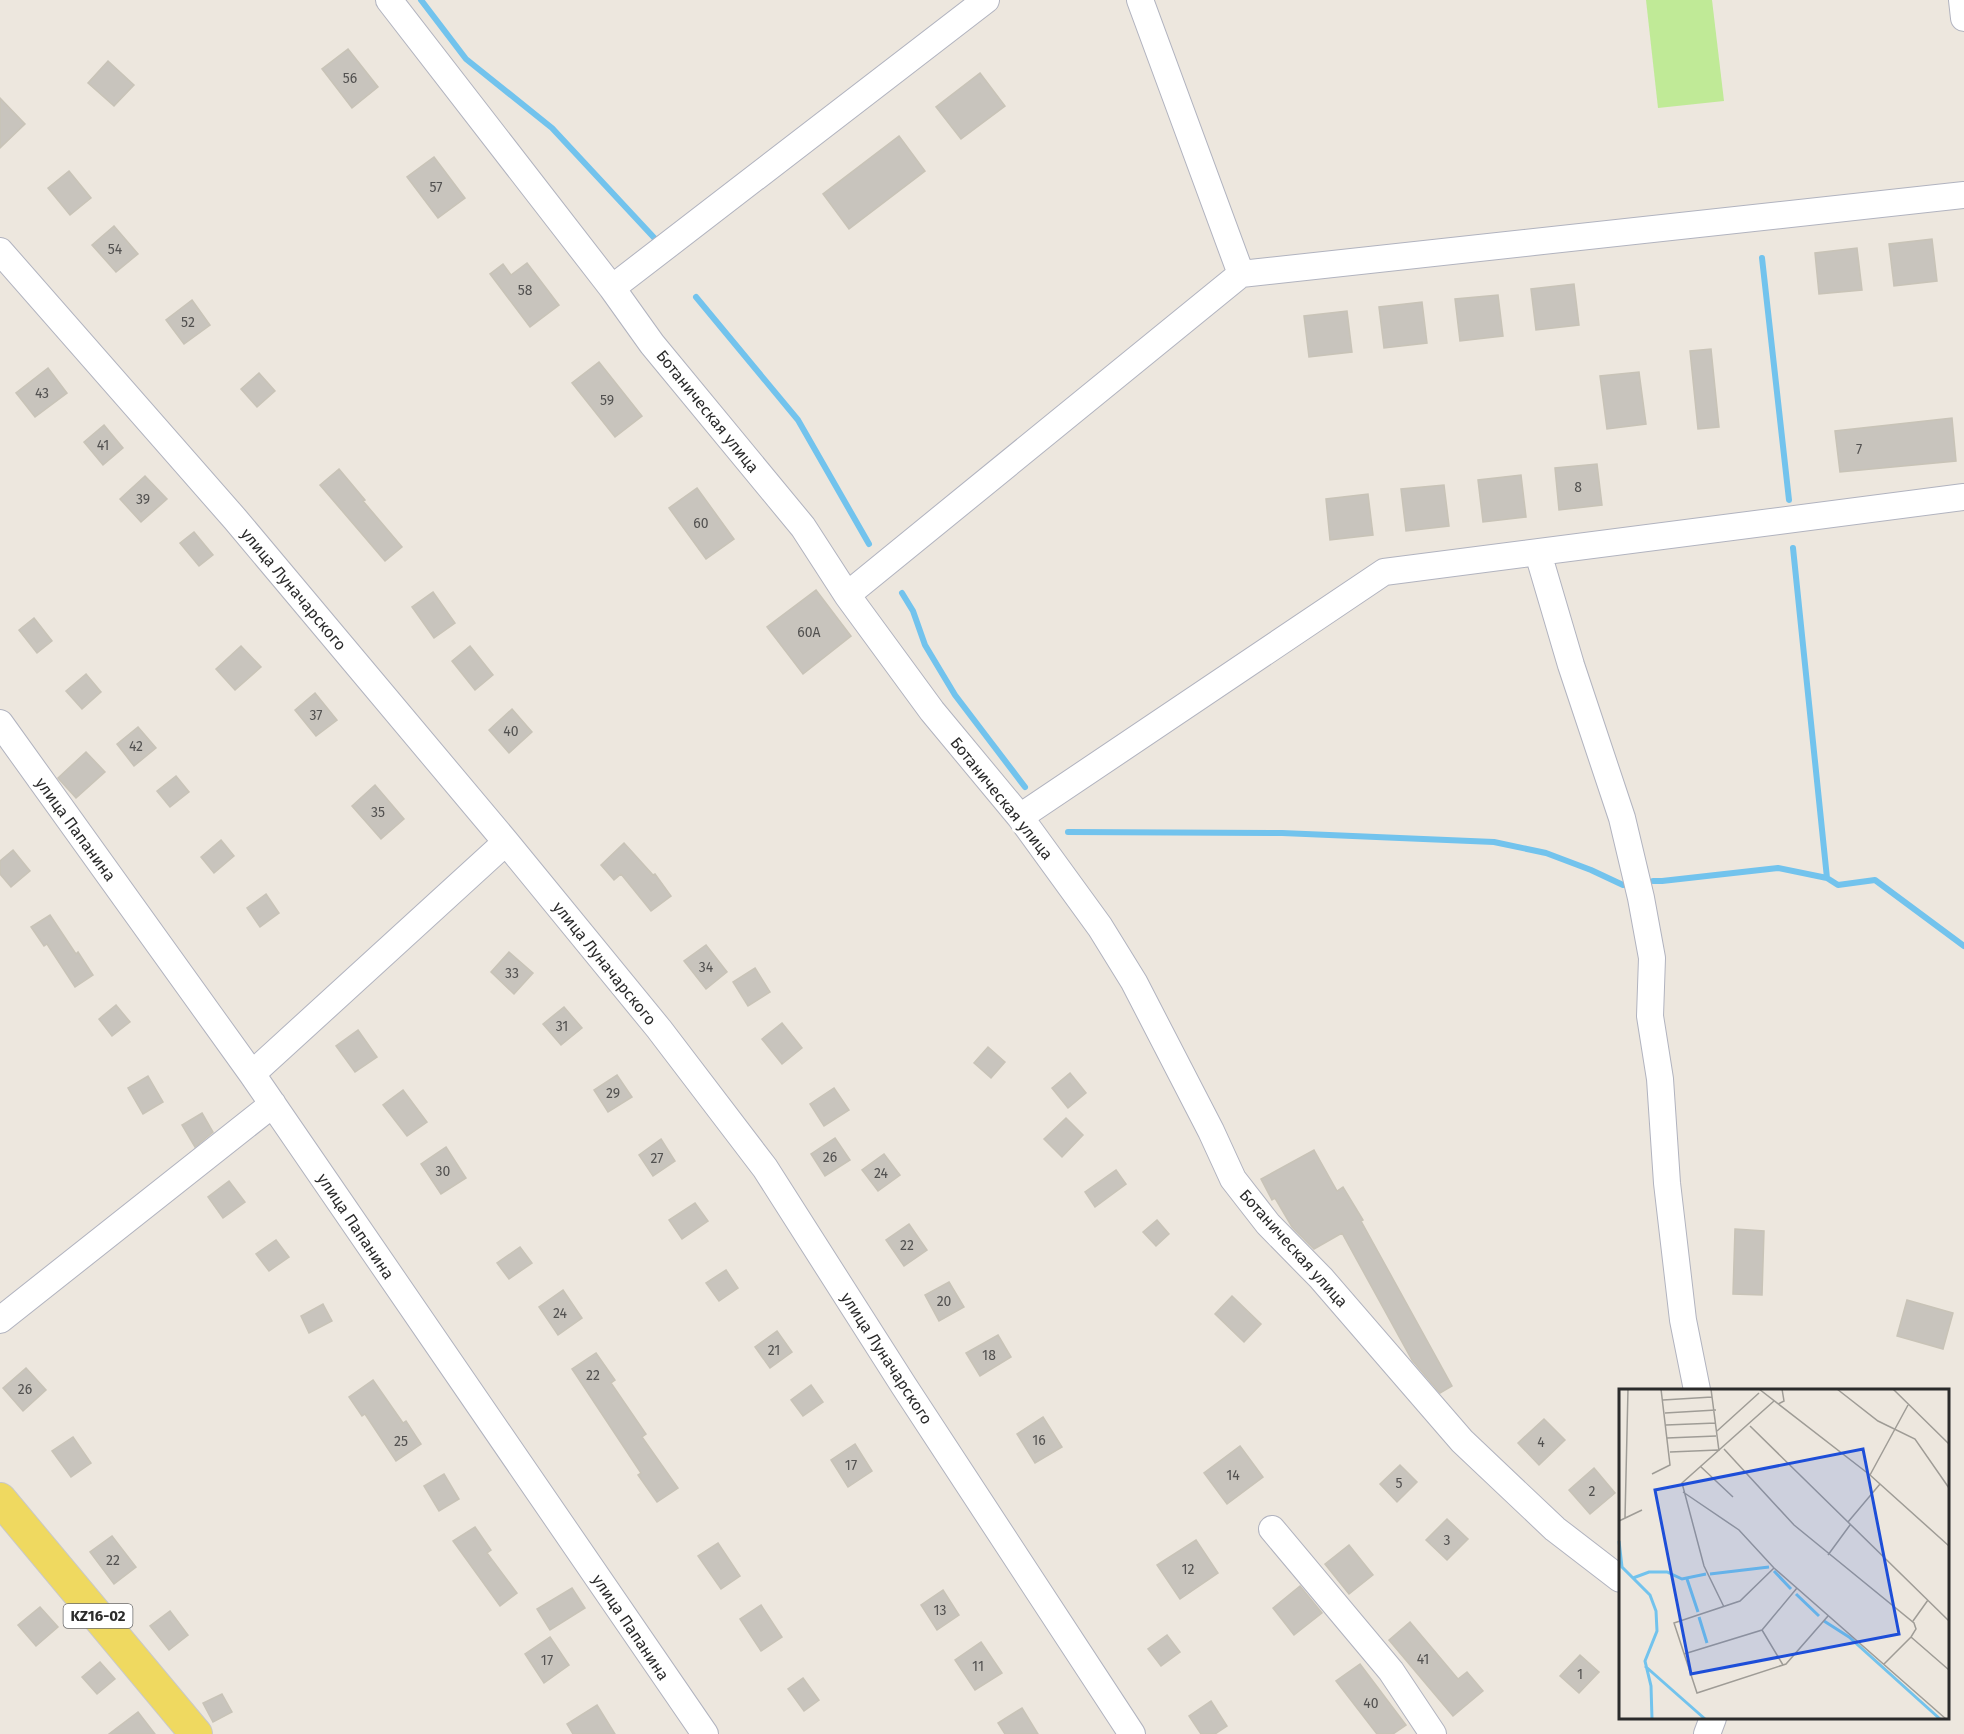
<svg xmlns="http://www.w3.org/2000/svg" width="1964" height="1734" font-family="'Fira Sans',sans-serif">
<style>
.pitch{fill:#c0ea97}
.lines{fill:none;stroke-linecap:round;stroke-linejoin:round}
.stream{stroke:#72c3ed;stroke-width:6}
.building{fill:#c8c4bd;stroke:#c8c3b7;stroke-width:1.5}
.minor-casing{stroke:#b1b3bf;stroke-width:28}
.major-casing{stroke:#c8c8c8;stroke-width:34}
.minor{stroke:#fff;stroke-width:26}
.major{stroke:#efd960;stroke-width:32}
.labels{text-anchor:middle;stroke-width:6;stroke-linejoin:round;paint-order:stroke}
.number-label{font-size:14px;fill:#525150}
.shield{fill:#fff;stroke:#6b6b6b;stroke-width:1.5}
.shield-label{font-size:15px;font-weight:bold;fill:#2b2b2b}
.street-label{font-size:16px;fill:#2b2b2b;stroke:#fff}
.inset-river{fill:none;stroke:#72c3ed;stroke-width:3}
.inset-road{fill:none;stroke:#9f9c96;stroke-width:1.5}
.view{fill:#1d4ed8;fill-opacity:0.15;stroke:#1d4ed8;stroke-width:3}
.inset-edge{fill:none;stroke:#2b2b2b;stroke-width:3}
</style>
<rect width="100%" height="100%" fill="#ede7de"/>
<path class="pitch" d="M1646 0H1712L1724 101 1658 108Z"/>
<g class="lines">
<path class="stream" d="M421 0 466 59 552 128 659 243
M1762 258 1789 500
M696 297 798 420 869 544
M1793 548 1827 878
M902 593 913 611 925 645 955 695 1025 787
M1068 832 1282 833 1494 842 1546 853 1591 870 1623 885
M1653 881H1662L1778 868 1827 878 1838 885 1875 880 1964 946"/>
</g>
<path class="building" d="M348 49 378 87 352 108 322 69Z
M108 61 134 85 114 106 88 83Z
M980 73 1005 106 961 139 936 107Z
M0 98 25 124 0 148Z
M899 136 925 171 849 229 823 194Z
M434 157 465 198 438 218 407 177Z
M69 171 91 198 70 215 48 188Z
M114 226 138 254 116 272 92 245Z
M1932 239 1937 281 1894 286 1889 244Z
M1857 248 1862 290 1819 294 1815 253Z
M527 263 559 305 530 327 490 274 503 264 511 275Z
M1574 284 1579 325 1536 330 1531 289Z
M1498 295 1503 336 1460 341 1455 299Z
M192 300 210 325 184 344 166 320Z
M1422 302 1427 343 1384 348 1379 307Z
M1347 311 1352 352 1309 357 1304 316Z
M1711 349 1719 427 1698 429 1690 351Z
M599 362 642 416 615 437 572 383Z
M48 368 67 393 35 417 16 393Z
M1639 372 1646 424 1607 429 1600 376Z
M259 373 275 391 257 407 241 389Z
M1952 418 1956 461 1840 472 1835 431Z
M104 425 123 448 103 465 84 442Z
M1597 464 1602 505 1559 510 1555 468Z
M339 469 365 500 363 501 402 547 385 561 320 485Z
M1521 475 1526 517 1483 522 1478 480Z
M145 476 167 499 141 522 120 499Z
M1444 485 1449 526 1406 531 1401 489Z
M697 488 734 539 706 559 669 508Z
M1368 494 1373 535 1330 540 1326 499Z
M194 532 213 555 199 566 180 543Z
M816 590 851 636 803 674 767 627Z
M433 592 455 623 434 638 412 607Z
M34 618 52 641 37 653 19 630Z
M241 646 261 667 235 690 216 669Z
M470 646 493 675 475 690 452 661Z
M86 674 101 692 82 709 66 691Z
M315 693 337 720 316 736 295 710Z
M512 709 532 732 509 753 489 730Z
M138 727 156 748 134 766 117 744Z
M86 752 105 772 76 798 58 778Z
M176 776 189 792 170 807 157 791Z
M375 785 404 819 381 839 352 806Z
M221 840 234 856 214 873 201 857Z
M624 843 653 875 655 874 671 896 651 911 621 874 614 880 601 865Z
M13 850 30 871 11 887 0 874V861Z
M266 894 279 913 260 927 247 908Z
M50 915 76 954 78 952 93 975 75 987 47 944 44 946 31 927Z
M706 945 727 972 706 989 684 961Z
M509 952 533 973 514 994 491 972Z
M755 968 770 992 748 1006 733 982Z
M116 1005 130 1022 112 1036 99 1019Z
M564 1007 582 1028 561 1045 543 1024Z
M782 1023 802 1048 782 1064 762 1039Z
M358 1030 377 1057 355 1072 336 1046Z
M988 1047 1005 1062 991 1078 974 1063Z
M1070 1073 1086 1093 1068 1108 1052 1088Z
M617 1075 632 1097 608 1112 594 1090Z
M148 1076 163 1102 143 1114 128 1088Z
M834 1088 849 1110 824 1126 810 1104Z
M403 1090 427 1122 407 1136 383 1105Z
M202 1113 213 1132 195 1147 182 1125Z
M1066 1118 1083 1135 1062 1157 1044 1139Z
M835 1138 850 1160 825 1176 811 1154Z
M661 1139 675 1161 653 1176 639 1155Z
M446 1147 466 1178 441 1194 421 1164Z
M1314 1150 1337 1191 1343 1187 1363 1220 1361 1221 1452 1386 1440 1393 1412 1360 1342 1233 1314 1249 1292 1227 1275 1198 1272 1200 1261 1179Z
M884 1154 900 1175 878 1191 862 1170Z
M1116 1170 1126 1184 1095 1207 1085 1192Z
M229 1181 245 1202 223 1218 208 1197Z
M695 1203 708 1221 682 1239 669 1220Z
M1157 1220 1169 1234 1156 1246 1143 1232Z
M909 1224 927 1250 904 1266 886 1240Z
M1735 1229 1764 1231 1762 1295 1733 1294Z
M276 1240 289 1257 269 1271 256 1254Z
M520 1247 532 1263 509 1279 497 1263Z
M726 1270 738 1288 719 1301 706 1283Z
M949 1282 964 1307 939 1321 925 1295Z
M563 1290 582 1318 558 1335 539 1307Z
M1232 1296 1261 1324 1244 1342 1215 1314Z
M1907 1300 1953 1313 1943 1349 1897 1336Z
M323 1304 332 1321 309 1333 301 1316Z
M777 1331 792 1352 770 1368 755 1347Z
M998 1335 1011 1357 980 1376 966 1353Z
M596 1353 615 1380 611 1383 646 1434 642 1437 678 1488 657 1502 638 1475 641 1473 572 1369Z
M26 1368 46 1390 23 1411 3 1388Z
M373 1380 403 1423 406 1421 421 1444 396 1461 365 1414 362 1416 349 1397Z
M811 1385 823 1402 803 1416 791 1400Z
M1043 1417 1062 1447 1035 1463 1017 1434Z
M1544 1419 1565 1440 1539 1465 1518 1443Z
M73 1437 91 1463 71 1477 52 1451Z
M855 1444 872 1471 848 1487 831 1460Z
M1240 1446 1263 1477 1227 1504 1204 1473Z
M1400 1465 1417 1482 1397 1502 1380 1484Z
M1594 1468 1615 1493 1590 1514 1569 1490Z
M444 1474 459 1499 439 1511 424 1486Z
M1447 1519 1468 1539 1447 1560 1426 1540Z
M475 1527 491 1550 487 1553 517 1593 500 1606 453 1541Z
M112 1536 136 1567 114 1584 90 1552Z
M1196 1540 1218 1573 1180 1599 1157 1565Z
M718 1543 740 1576 721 1589 698 1556Z
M1349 1545 1373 1575 1349 1594 1325 1564Z
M1300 1586 1322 1613 1294 1635 1273 1608Z
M572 1588 585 1608 550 1630 537 1609Z
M943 1590 959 1615 937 1630 921 1605Z
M761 1605 782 1637 761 1651 740 1619Z
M40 1607 58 1627 36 1646 18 1625Z
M170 1611 188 1635 169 1650 150 1626Z
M1410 1622 1458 1679 1467 1672 1483 1691 1453 1716 1389 1640Z
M1167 1635 1180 1652 1161 1666 1148 1649Z
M550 1637 569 1665 544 1683 525 1654Z
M981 1642 1002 1673 975 1690 955 1660Z
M1580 1655 1599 1672 1579 1693 1560 1676Z
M100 1662 115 1679 97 1694 82 1677Z
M1360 1664 1406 1725 1393 1734H1377L1336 1681Z
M803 1678 819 1700 804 1711 788 1689Z
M222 1694 232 1712 213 1722 203 1703Z
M1211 1701 1227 1726 1215 1734H1201L1189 1716Z
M597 1705 615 1734H573L567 1724Z
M1022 1708 1038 1734H1005L998 1723Z
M138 1712 155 1734H109Z"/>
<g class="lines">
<g class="minor-casing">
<path id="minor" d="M389 0 612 288 652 344 803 527 847 595 932 711 1020 817 1100 927 1134 982 1211 1131 1233 1179 1268 1224 1321 1278 1462 1441 1555 1529 1620 1579
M1140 0 1241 274
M1962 0 1964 18
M0 251 235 519 506 842 659 1029 765 1168 904 1386 1132 1734
M612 288 986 0
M1538 553 1571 665 1622 818 1641 898 1652 958 1650 1016 1660 1079 1667 1183 1683 1320 1697 1390
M847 595 1241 274 1964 195
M0 723 252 1074 705 1734
M1020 817 1384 572 1964 497
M252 1074 506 842
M0 1320 273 1104
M1272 1529 1391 1671 1433 1734
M1707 1734 1713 1718"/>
</g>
<g class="major-casing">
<path id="major" d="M0 1499 196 1734"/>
</g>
<use href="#minor" class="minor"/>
<use href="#major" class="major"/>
</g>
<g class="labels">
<g class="number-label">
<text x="350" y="83">56</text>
<text x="436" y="192">57</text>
<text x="115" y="254">54</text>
<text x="525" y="295">58</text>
<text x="188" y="327">52</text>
<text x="42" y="398">43</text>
<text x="607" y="405">59</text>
<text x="103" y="450">41</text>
<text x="1859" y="454">7</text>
<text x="1578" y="492">8</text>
<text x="143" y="504">39</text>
<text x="701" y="528">60</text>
<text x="809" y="637">60А</text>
<text x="316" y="720">37</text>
<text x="511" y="736">40</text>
<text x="136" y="751">42</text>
<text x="378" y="817">35</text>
<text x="706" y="972">34</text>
<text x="512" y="978">33</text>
<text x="562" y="1031">31</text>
<text x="613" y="1098">29</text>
<text x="830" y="1162">26</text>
<text x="657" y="1163">27</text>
<text x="443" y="1176">30</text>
<text x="881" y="1178">24</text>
<text x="907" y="1250">22</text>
<text x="944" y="1306">20</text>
<text x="560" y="1318">24</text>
<text x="774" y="1355">21</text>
<text x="989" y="1360">18</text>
<text x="593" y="1380">22</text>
<text x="25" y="1394">26</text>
<text x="1039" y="1445">16</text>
<text x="401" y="1446">25</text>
<text x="1541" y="1447">4</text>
<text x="851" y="1470">17</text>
<text x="1233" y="1480">14</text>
<text x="1399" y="1488">5</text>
<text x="1592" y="1496">2</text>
<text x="1447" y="1545">3</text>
<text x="113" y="1565">22</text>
<text x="1188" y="1574">12</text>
<text x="940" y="1615">13</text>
<text x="1423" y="1664">41</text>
<text x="547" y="1665">17</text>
<text x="978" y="1671">11</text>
<text x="1580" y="1679">1</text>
<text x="1371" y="1708">40</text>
</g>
<rect class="shield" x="63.5" y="1604" width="69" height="24" rx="4.5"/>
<g class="shield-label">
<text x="98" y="1621">KZ16-02</text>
</g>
<g class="street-label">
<text transform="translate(708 411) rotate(51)" y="6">Ботаническая улица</text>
<text transform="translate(294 589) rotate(50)" y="6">улица Луначарского</text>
<text transform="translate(1002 798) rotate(51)" y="6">Ботаническая улица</text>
<text transform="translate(76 829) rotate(54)" y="6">улица Папанина</text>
<text transform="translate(605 963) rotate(51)" y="6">улица Луначарского</text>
<text transform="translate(356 1226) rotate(56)" y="6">улица Папанина</text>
<text transform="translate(1294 1248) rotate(48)" y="6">Ботаническая улица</text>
<text transform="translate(887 1358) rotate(57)" y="6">улица Луначарского</text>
<text transform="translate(631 1627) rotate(56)" y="6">улица Папанина</text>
</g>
</g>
<g transform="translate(1619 1389)">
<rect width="330" height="330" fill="#ede7de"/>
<path class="inset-river" d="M0 152 3 178 31 206 37 222 38 242 26 272 32 297 33 330M155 182 172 200M91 185 150 178M14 189 30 183H48L63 190 87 185M68 190 79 223M177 205 200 227M80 228 88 254M205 232 230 248 321 330M26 277 86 330"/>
<path class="inset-road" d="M20 0H47M92 0 100 62M140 0 251 86 330 157M218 0 259 32 296 50 330 99M274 0 330 55M44 11 93 8M159 15 165 12 163 0M46 24 97 21M47 36 97 34M131 37 330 232M98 42 140 4M48 49 97 47M105 60 175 136 295 234 297 240 292 248 265 275M51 63 99 61M81 77 114 108M33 85 51 76 42 0M251 86 289 16M64 103 120 141 155 179 327 330M6 129 9 0M0 132 23 121M229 133 261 95M209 166 231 136M155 179 121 212 55 234 78 304 167 275 209 227M105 218 85 177 63 94 155 12M294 232 309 211M143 241 164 276M292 248 330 281M65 265 143 241 178 199"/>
<path class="view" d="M244 60 280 245 72 285 36 101Z"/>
<rect width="330" height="330" class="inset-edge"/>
</g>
</svg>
